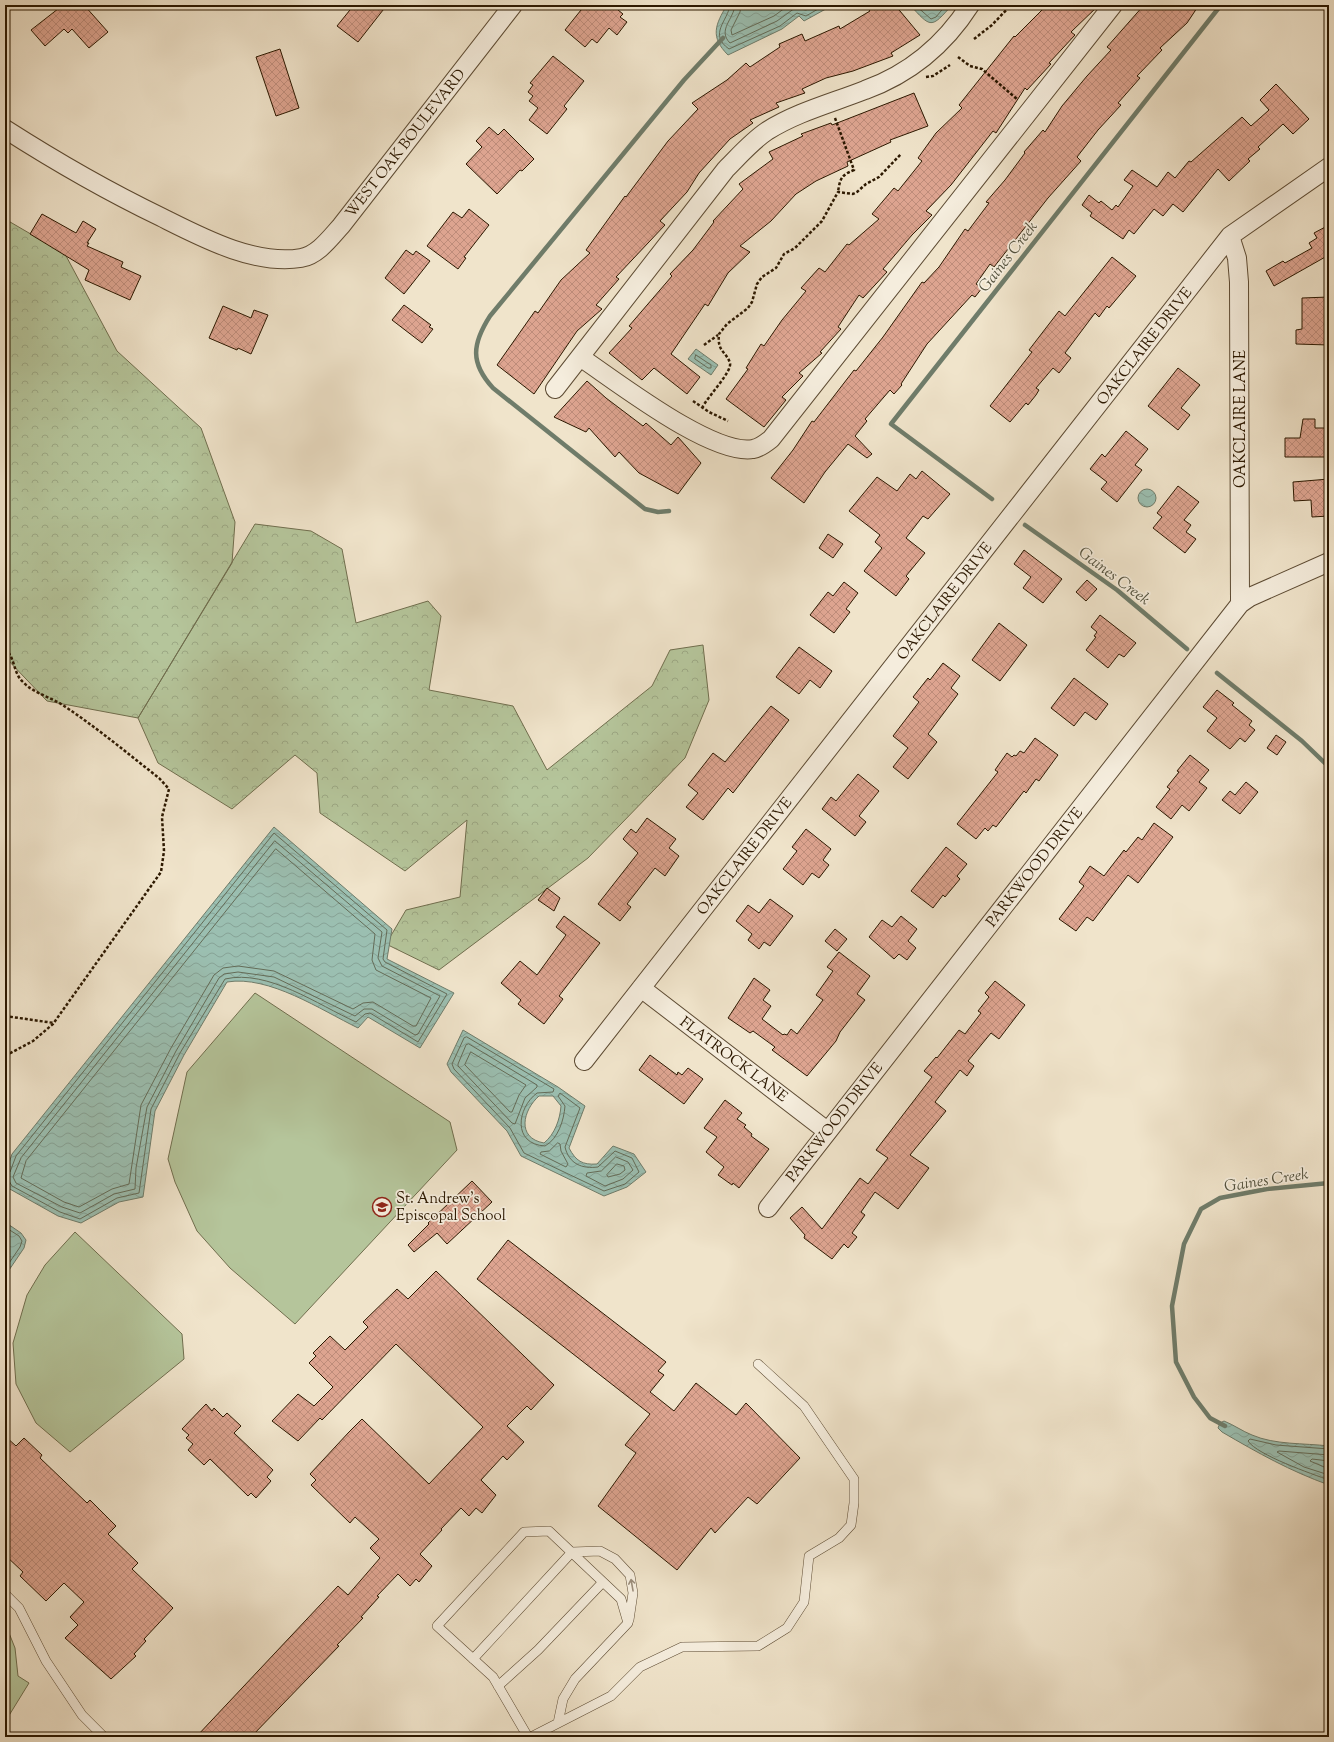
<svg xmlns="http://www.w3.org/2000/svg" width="1334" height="1742" font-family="'Sorts Mill Goudy',serif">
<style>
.grass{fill:#b5c59b;stroke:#706e4e}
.forest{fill:url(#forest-crowns);stroke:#706e4e}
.water{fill:url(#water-waves);stroke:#6f7c6a;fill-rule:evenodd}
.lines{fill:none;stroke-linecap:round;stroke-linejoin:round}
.shore{stroke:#646c58;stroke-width:1}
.stream{stroke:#6f7c6a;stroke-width:4.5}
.building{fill:url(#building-cross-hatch);stroke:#2c1800}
.lane-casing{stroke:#5d4b33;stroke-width:10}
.street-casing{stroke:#5d4b33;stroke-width:20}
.path{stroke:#2c1800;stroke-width:2.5;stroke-dasharray:3 2;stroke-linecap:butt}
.lane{stroke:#f5eddd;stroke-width:9}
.street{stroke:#f5eddd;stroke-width:18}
.oneway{stroke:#9b8d7a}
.labels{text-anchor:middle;stroke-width:3.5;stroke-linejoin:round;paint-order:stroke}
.street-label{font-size:15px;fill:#2c1800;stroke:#f5eddd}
.poi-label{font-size:15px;fill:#2c1800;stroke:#f5eddd;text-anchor:start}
.water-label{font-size:16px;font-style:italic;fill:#53523e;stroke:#f5eddd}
</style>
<defs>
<pattern id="forest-crowns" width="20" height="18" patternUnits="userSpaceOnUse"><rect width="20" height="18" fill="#b5c59b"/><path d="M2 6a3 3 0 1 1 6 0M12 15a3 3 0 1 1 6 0" fill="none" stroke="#9ca884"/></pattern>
<pattern id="water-waves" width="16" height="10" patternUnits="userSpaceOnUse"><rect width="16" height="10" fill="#9bbfb1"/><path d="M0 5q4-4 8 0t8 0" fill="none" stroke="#86a396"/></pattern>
<pattern id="building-cross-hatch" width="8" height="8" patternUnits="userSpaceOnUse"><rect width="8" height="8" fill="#dda490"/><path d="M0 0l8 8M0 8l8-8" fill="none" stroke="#be8c7a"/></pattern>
</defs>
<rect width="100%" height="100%" fill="#f0e4cb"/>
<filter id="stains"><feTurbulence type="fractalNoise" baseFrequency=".005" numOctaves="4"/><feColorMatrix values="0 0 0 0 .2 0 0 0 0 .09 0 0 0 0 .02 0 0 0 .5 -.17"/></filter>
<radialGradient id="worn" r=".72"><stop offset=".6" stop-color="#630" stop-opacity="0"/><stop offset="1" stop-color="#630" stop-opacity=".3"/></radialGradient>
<path class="grass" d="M255 993 450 1122 457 1150 295 1324 230 1268 197 1231 175 1182 168 1159 187 1072Z
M75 1232 182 1334 184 1359 70 1452 36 1423 16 1384 13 1343 27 1295 45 1265Z
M5 1623 15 1648 18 1676 29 1683 5 1722Z"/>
<path class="forest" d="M5 219 65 254 117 351 201 428 235 522 232 563 138 718 47 701 5 657Z
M255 524 311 531 342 549 356 623 428 601 441 616 429 690 513 706 547 770 652 686 670 650 703 645 709 700 685 758 588 858 439 970 386 944 406 910 460 897 467 820 405 871 320 813 317 773 295 755 232 809 158 763 138 718Z"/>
<path class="water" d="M727 5H833L804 21 799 16 782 29 728 55C710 37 715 25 727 5Z
M910 5H952C931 29 931 28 910 5Z
M696 349 718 365 711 375 688 359Z
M1138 498a9 9 0 1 1 18 0a9 9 0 1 1-18 0Z
M274 827 392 929 387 959 454 993 420 1048 368 1017 358 1028C321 1010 269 975 227 982L184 1055 155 1111 143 1197 119 1202 81 1223 58 1216 8 1188 5 1175 12 1154Z
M463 1030 558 1087 585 1106 569 1148C576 1161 582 1165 597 1164L613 1146 634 1154 646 1172 627 1187 604 1196 521 1156 507 1131 451 1072 447 1064ZM539 1096H553L561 1106C560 1119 555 1134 544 1143 516 1138 523 1110 539 1096Z
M5 1222 21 1233 26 1240 24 1248 5 1276Z
M1224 1421C1234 1425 1242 1431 1252 1435 1275 1445 1304 1443 1329 1446V1485C1290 1471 1258 1453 1222 1432L1218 1428 1220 1423Z"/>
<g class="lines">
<path class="shore" d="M730 5C728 21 708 34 729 49L780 26 797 13 806 16 825 5
M735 5C734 19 717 30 730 43L777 21 795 8 806 10 815 5
M741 5 740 12 731 30 732 35 774 16 789 5
M915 5 931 19 936 17 946 5
M696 355 711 365V368H708L695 359Z
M275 841 382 932 378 958 382 966 440 996 418 1034 415 1035 372 1009H364L355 1016 274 977 238 972 224 974 219 978 176 1051 147 1107 136 1168 135 1189 114 1194 80 1213 62 1207 16 1183 13 1177 21 1158Z
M276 849 375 934 372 960 376 970 431 998 416 1026H413L373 1002 363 1003 353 1009 274 971 238 966 223 968 214 975 171 1048 141 1105 129 1184 112 1189 79 1207 64 1202 21 1178 26 1161Z
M467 1037 554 1089 553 1092 537 1093C517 1108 512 1144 545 1146 558 1139 564 1120 565 1106L558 1096 560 1093 580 1108 565 1147C569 1164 582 1169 598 1167L615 1151 632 1158 639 1172 625 1184 604 1191 524 1153 510 1128 454 1069 452 1064 464 1038Z
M469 1044 537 1085V1087L525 1098 515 1124 512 1123 458 1066V1064L466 1045Z
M471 1052 526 1085 519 1095 512 1112H510L465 1065Z
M558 1143 560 1144 561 1151 568 1164 566 1167 540 1154 541 1152 549 1151Z
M616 1157 628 1162 633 1170 623 1179 605 1186 586 1176 587 1173 601 1171Z
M617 1164 624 1166 625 1170 620 1174 608 1177 607 1175Z
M5 1175 10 1172 16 1156 274 833 387 930 383 959 385 962 447 994 418 1042 370 1013 365 1014 356 1022C318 1005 268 969 225 979L180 1053 151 1109 139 1193 117 1198 80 1219 60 1212 12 1186 9 1181 5 1180
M5 1227 19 1236 22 1241 20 1247 5 1269
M1329 1449 1276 1445 1250 1439 1248 1441C1257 1455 1312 1474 1329 1480
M1329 1455 1279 1451 1277 1452 1304 1467 1329 1475
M1329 1461 1312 1459 1310 1461 1329 1469"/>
<path class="stream" d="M992 499 891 424 1221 5
M669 511 658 512 645 509 493 388C470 363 472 344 490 316L684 80 723 38
M1025 525 1117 590 1187 649
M1217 673 1302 741 1329 767
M1225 1426 1210 1418 1194 1397 1176 1362 1172 1306 1184 1244 1201 1209 1220 1198 1267 1189 1329 1183"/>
</g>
<path class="building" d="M63 5H84L108 32 89 48 72 29 68 33 64 29 45 46 31 30Z
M354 5H387L358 42 337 26Z
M585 5H612L623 14 620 17 627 22 617 35 609 28 597 43 592 39 585 47 565 30Z
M865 5H895L920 35 891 53 893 56 853 71 826 78 802 89 805 93 776 103 779 107 750 120 753 123 730 139 699 173 687 192 660 221 665 225 616 277 619 279 596 305 602 309 577 331 534 394 497 365 535 311 538 313 561 280 590 253 586 250 625 196 626 197 668 141 698 109 692 103 727 80 746 63 750 67 780 47 779 44 802 34 805 41 839 26 840 29 870 11Z
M1047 5H1099L1071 32 1075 35 1049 63 1051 64 1027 90 1025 88 996 133 993 131 951 185 926 211 932 215 912 235 883 269 887 272 863 298 859 295 838 327 841 329 820 352 822 353 799 373 803 376 782 397 786 400 764 427 726 399 748 369 746 368 761 344 764 346 782 320 806 291 801 288 819 268 825 272 847 244 849 245 879 219 872 214 894 188 898 191 922 161 918 158 936 133 962 108 959 105 1014 36 1015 37Z
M1144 5H1199L1187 23 1160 48 1162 50 1137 76 1140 78 1118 103 1121 105 1098 130 1077 157 1081 161 1048 198 994 267 990 264 976 284 982 288 975 297 972 295 927 344 901 384 902 385 894 394 890 390 865 419 867 421 855 436 872 454 867 458 848 444 825 472 804 503 771 478 793 450 812 421 814 422 854 370 856 371 883 337 922 282 924 283 939 267 965 229 968 231 989 203 986 202 1005 180 1025 153 1024 152 1043 130 1045 132 1062 106 1087 76 1111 50 1107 47Z
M280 49 299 108 276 116 256 57Z
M553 56 584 81 564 106 567 109 547 134 529 120 538 108 529 101 533 96 528 92 533 85 530 83Z
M1276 84 1309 119 1293 134 1283 124 1258 147 1260 149 1248 159 1250 161 1229 181 1218 169 1183 212 1173 204 1163 216 1154 209 1134 234 1129 230 1123 239 1090 216 1092 213 1082 205 1089 195 1099 203 1101 201 1112 210 1116 205 1118 207 1133 186 1124 180 1132 170 1157 187 1168 172 1175 178 1189 161 1191 162 1242 117 1251 126 1269 110 1260 100Z
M914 93 928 126 890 140 891 142 847 162 848 166 816 181 796 194 771 221 740 246 750 252 728 273 708 306 705 304 671 354 700 377 687 394 654 368 642 380 609 353 632 328 629 326 672 276 670 274 693 250 714 222 713 221 743 189 739 184 773 159 769 152 803 136 801 134 831 123 832 125Z
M489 127 498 135 504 129 534 159 522 171 520 170 497 194 466 164 482 147 476 141Z
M469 209 489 225 464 257 466 258 458 269 427 246 453 212 462 218Z
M42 214 76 233 83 221 96 229 87 243H89L87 246 123 262 121 267 141 276 130 300 85 280 89 270 30 234Z
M1329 225V259L1327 256 1274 286 1266 271 1283 261 1285 263 1312 248 1309 243 1317 238 1314 233Z
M406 250 413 255 416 251 430 261 404 294 385 278Z
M1112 257 1136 276 1109 308 1107 306 1099 317 1095 313 1065 353 1071 358 1059 373 1053 368 1036 388 1039 390 1036 395 1028 405 1026 403 1010 422 990 406 1032 352 1029 350 1059 311 1065 316Z
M1329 297V345L1296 344V330L1302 329V298Z
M404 305 431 325 429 327 433 329 422 343 392 320Z
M223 306 251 318 254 310 268 315 251 354 238 348 237 350 209 338Z
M1178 368 1200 385 1181 408 1190 415 1178 430 1148 406Z
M587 381 606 398 643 426 646 423 671 445 678 437 701 463 678 494 639 473 619 452 615 457 589 428 586 432 554 417Z
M1303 419H1315V428H1326V432H1329V457H1285V438H1300Z
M1126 431 1148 449 1135 465 1142 470 1117 502 1101 489 1107 482 1090 469 1102 454 1105 457Z
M922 471 950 494 928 519 923 516 906 538 925 553 906 576 909 579 896 596 864 571 882 548 875 542 880 535 849 511 877 477 897 491 910 474 916 479Z
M1329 479V516L1312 517 1311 500 1294 501 1293 482Z
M1178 486 1199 502 1184 520 1191 525 1186 532 1196 539 1185 553 1153 528 1162 517 1157 513Z
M828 534 843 544 833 558 819 548Z
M1024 550 1062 579 1043 603 1023 588 1031 577 1014 564Z
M1087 580 1097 589 1086 601 1076 592Z
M844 582 858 593 846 609 850 612 834 633 810 615 828 592 833 596Z
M1100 615 1136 643 1124 657 1119 654 1108 668 1086 650 1096 637 1094 636 1097 632 1091 627Z
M999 623 1027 645 1000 681 972 660Z
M799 647 832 671 820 688 810 680 799 694 776 677Z
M943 663 960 676 951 688 958 694 928 734 937 742 908 779 893 767 908 748 893 736 919 702 913 697 928 678 930 680Z
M1074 678 1108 704 1096 720 1085 712 1074 726 1051 708Z
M1217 690 1234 703 1232 705 1252 721 1249 725 1255 730 1245 742 1240 738 1230 749 1207 731 1217 718 1203 707Z
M771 706 789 720 733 793 728 788 703 820 686 807 698 793 688 785 713 753 725 762Z
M1276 735 1286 742 1277 755 1267 748Z
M1035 738 1058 755 1039 781 1036 779 1026 793 1024 791 996 827 993 825 988 831 985 828 976 839 957 824 998 772 995 770 1007 753 1012 757 1014 755 1016 756 1020 751 1024 753Z
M1190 755 1209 770 1199 782 1207 788 1189 811 1182 805 1171 819 1156 807 1170 789 1167 787 1179 772 1177 771Z
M858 774 879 791 859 816 866 822 855 836 822 809 831 797 836 801Z
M1246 782 1258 792 1240 814 1222 800 1230 791 1235 795Z
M647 818 676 839 669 848 679 856 665 876 655 868 627 904 631 907 620 921 598 904 638 853 623 839 631 829 636 833Z
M1154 823 1173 837 1138 883 1128 875 1093 921 1087 917 1076 931 1059 919 1084 886 1079 882 1090 866 1104 876 1124 850 1126 852 1138 837 1142 840Z
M806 829 831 849 823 860 829 865 819 878 812 873 803 885 783 869 797 851 792 847Z
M946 847 967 864 957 876 960 879 945 897 943 895 933 908 911 891Z
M547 888 560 898 554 911 538 900Z
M770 899 793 916 770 946 764 942 759 949 748 940 752 934 736 921 748 905 759 913Z
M564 916 600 943 559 996 563 999 544 1024 518 1004 521 1000 501 983 520 961 537 975 566 935 556 927Z
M901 916 917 929 908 941 916 948 907 960 899 954 894 959 869 937 882 920 892 927Z
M835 929 847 939 837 951 825 941Z
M839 952 870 976 857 994 865 1000 840 1032 836 1041 807 1076 772 1050 775 1047 753 1031 750 1033 728 1018 754 978 770 990 763 1000 771 1006 762 1019 783 1035 784 1034 787 1035 791 1029 797 1034 823 1000 816 995 833 971 827 967Z
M995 981 1025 1005 999 1039 991 1033 968 1061 974 1066 967 1076 960 1070 935 1102 946 1111 910 1155 929 1168 898 1209 875 1192 861 1212 865 1215 852 1233 857 1237 848 1248 844 1244 832 1259 804 1238 805 1235 790 1218 802 1207 822 1229 860 1178 868 1184 888 1158 876 1150 932 1077 924 1071 936 1057 937 1058 959 1030 965 1034 981 1013 978 1011 989 997 985 993Z
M650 1055 677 1075 678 1072 682 1075 688 1068 703 1079 684 1104 639 1070Z
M725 1100 742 1113 737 1119 746 1125 744 1127 752 1134 751 1136 769 1149 739 1188 733 1183 732 1185 718 1175 724 1167 706 1152 717 1137 704 1128Z
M472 1181 492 1202 447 1244 437 1233 414 1252 408 1245 429 1224 428 1223Z
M508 1240 666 1362 658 1371 664 1375 650 1392 674 1411 696 1383 736 1415 746 1403 800 1458 757 1504 748 1497 715 1533 711 1528 677 1570 598 1506 636 1453 625 1445 650 1414 477 1279Z
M436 1271 554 1385 531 1410 527 1406 507 1426 524 1442 507 1460 503 1456 481 1480 496 1495 482 1513 476 1508 469 1516 461 1508 441 1529 442 1530 420 1554 432 1566 419 1582 416 1579 410 1586 398 1574 377 1596 379 1597 361 1617 363 1618 337 1645 339 1646 251 1737H196L338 1586 348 1595 380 1558 370 1548 379 1539 355 1517 350 1523 311 1485 316 1480 310 1474 349 1432 362 1419 429 1484 483 1427 396 1344 322 1420 320 1418 298 1441 272 1421 298 1394 314 1406 333 1387 309 1363 316 1356 313 1353 330 1336 345 1350 368 1327 363 1322 397 1289 408 1299Z
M206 1404 212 1411 214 1408 223 1417 227 1413 241 1426 234 1433 273 1470 267 1477 271 1481 256 1498 251 1493 248 1496 210 1459 204 1465 188 1450 193 1444 186 1438 189 1435 182 1429Z
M5 1436 16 1446 24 1438 42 1455 40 1458 87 1503 90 1500 116 1526 108 1534 138 1563 132 1569 173 1608 144 1639 146 1641 134 1654 136 1656 111 1679 65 1638 78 1625 70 1617 84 1602 64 1583 46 1601 20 1576 23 1572 5 1555Z"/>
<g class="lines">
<g class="lane-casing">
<path id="lane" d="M5 1594 19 1608 46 1661 82 1715 104 1737
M473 1659 572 1552 600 1551 615 1559 630 1575 633 1593 629 1620
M498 1686 538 1650 603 1582
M528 1737 493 1677 437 1626 524 1532 549 1531 621 1599 628 1623 575 1679 563 1699 558 1723
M531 1737 611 1696 640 1667 682 1647 758 1646 787 1628 804 1602 809 1556 839 1538 851 1525 854 1503V1479L804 1406 758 1364"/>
</g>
<g class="street-casing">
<path id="street" d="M5 129C55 161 107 191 161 217 201 237 255 266 301 258 318 255 330 238 341 226L513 5
M1230 236 1237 258 1239 282 1240 604
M580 357C616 381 712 456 753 449 760 448 766 443 771 439L1113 5
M555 389 726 169C739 156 752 141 767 131 797 112 832 103 865 90 909 74 945 44 970 5
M641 988 827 1131
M584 1061 1230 236 1329 167
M768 1208 1240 604 1250 597 1329 562"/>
</g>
<path class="path" d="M974 39 992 25 1011 5
M958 57 970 66 982 69 1018 100
M926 77 933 76 950 65
M835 118 854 170C841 175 840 179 838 192
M704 345 718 335
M693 401 709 412 728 421
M702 408C708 396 732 372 730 363 726 351 717 352 719 334L727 324 748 308 752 302 757 284 762 277 776 268 784 254 795 248 822 221 838 192 853 194 857 192 866 184 879 177 901 154
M5 649C15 657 13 672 22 681 33 693 48 696 61 704 95 726 127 753 159 778L169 789 162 817 164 851 161 872 53 1024 33 1041 5 1056
M5 1016 54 1023"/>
<use href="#lane" class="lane"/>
<use href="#street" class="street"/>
</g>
<defs><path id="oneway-shaft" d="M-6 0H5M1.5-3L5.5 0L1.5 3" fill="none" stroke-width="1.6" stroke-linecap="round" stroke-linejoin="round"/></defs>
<use class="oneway" href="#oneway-shaft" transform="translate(632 1585) rotate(-100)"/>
<defs>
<g id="school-ring" transform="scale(1)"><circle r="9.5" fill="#f5eddd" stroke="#8f2418" stroke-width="1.5"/><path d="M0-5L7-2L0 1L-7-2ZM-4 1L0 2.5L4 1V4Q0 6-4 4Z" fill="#8f2418"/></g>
</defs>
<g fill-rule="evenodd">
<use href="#school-ring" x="382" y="1207"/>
</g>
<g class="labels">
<g class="street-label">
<text transform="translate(405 143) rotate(-52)" y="5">WEST OAK BOULEVARD</text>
<text transform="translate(1144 346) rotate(-52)" y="5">OAKCLAIRE DRIVE</text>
<text transform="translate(1240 419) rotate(-90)" y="5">OAKCLAIRE LANE</text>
<text transform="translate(944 601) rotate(-52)" y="5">OAKCLAIRE DRIVE</text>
<text transform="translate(744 856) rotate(-52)" y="5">OAKCLAIRE DRIVE</text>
<text transform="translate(1034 867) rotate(-52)" y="5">PARKWOOD DRIVE</text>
<text transform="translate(734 1059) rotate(37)" y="5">FLATROCK LANE</text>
<text transform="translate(834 1122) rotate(-52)" y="5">PARKWOOD DRIVE</text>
</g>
<g class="poi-label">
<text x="396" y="1203">St. Andrew's<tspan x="396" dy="17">Episcopal School</tspan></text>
</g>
<g class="water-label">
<text transform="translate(1007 256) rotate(-52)" y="6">Gaines Creek</text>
<text transform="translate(1115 575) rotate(37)" y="6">Gaines Creek</text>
<text transform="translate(1266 1179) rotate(-9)" y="6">Gaines Creek</text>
</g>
</g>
<rect width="1334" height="1742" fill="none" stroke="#f0e4cb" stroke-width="20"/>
<rect x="6" y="6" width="1322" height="1730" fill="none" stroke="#2c1800" stroke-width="2"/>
<rect x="10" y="10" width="1314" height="1722" fill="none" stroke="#2c1800"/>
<rect width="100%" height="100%" filter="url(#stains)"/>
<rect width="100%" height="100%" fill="url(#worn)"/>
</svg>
